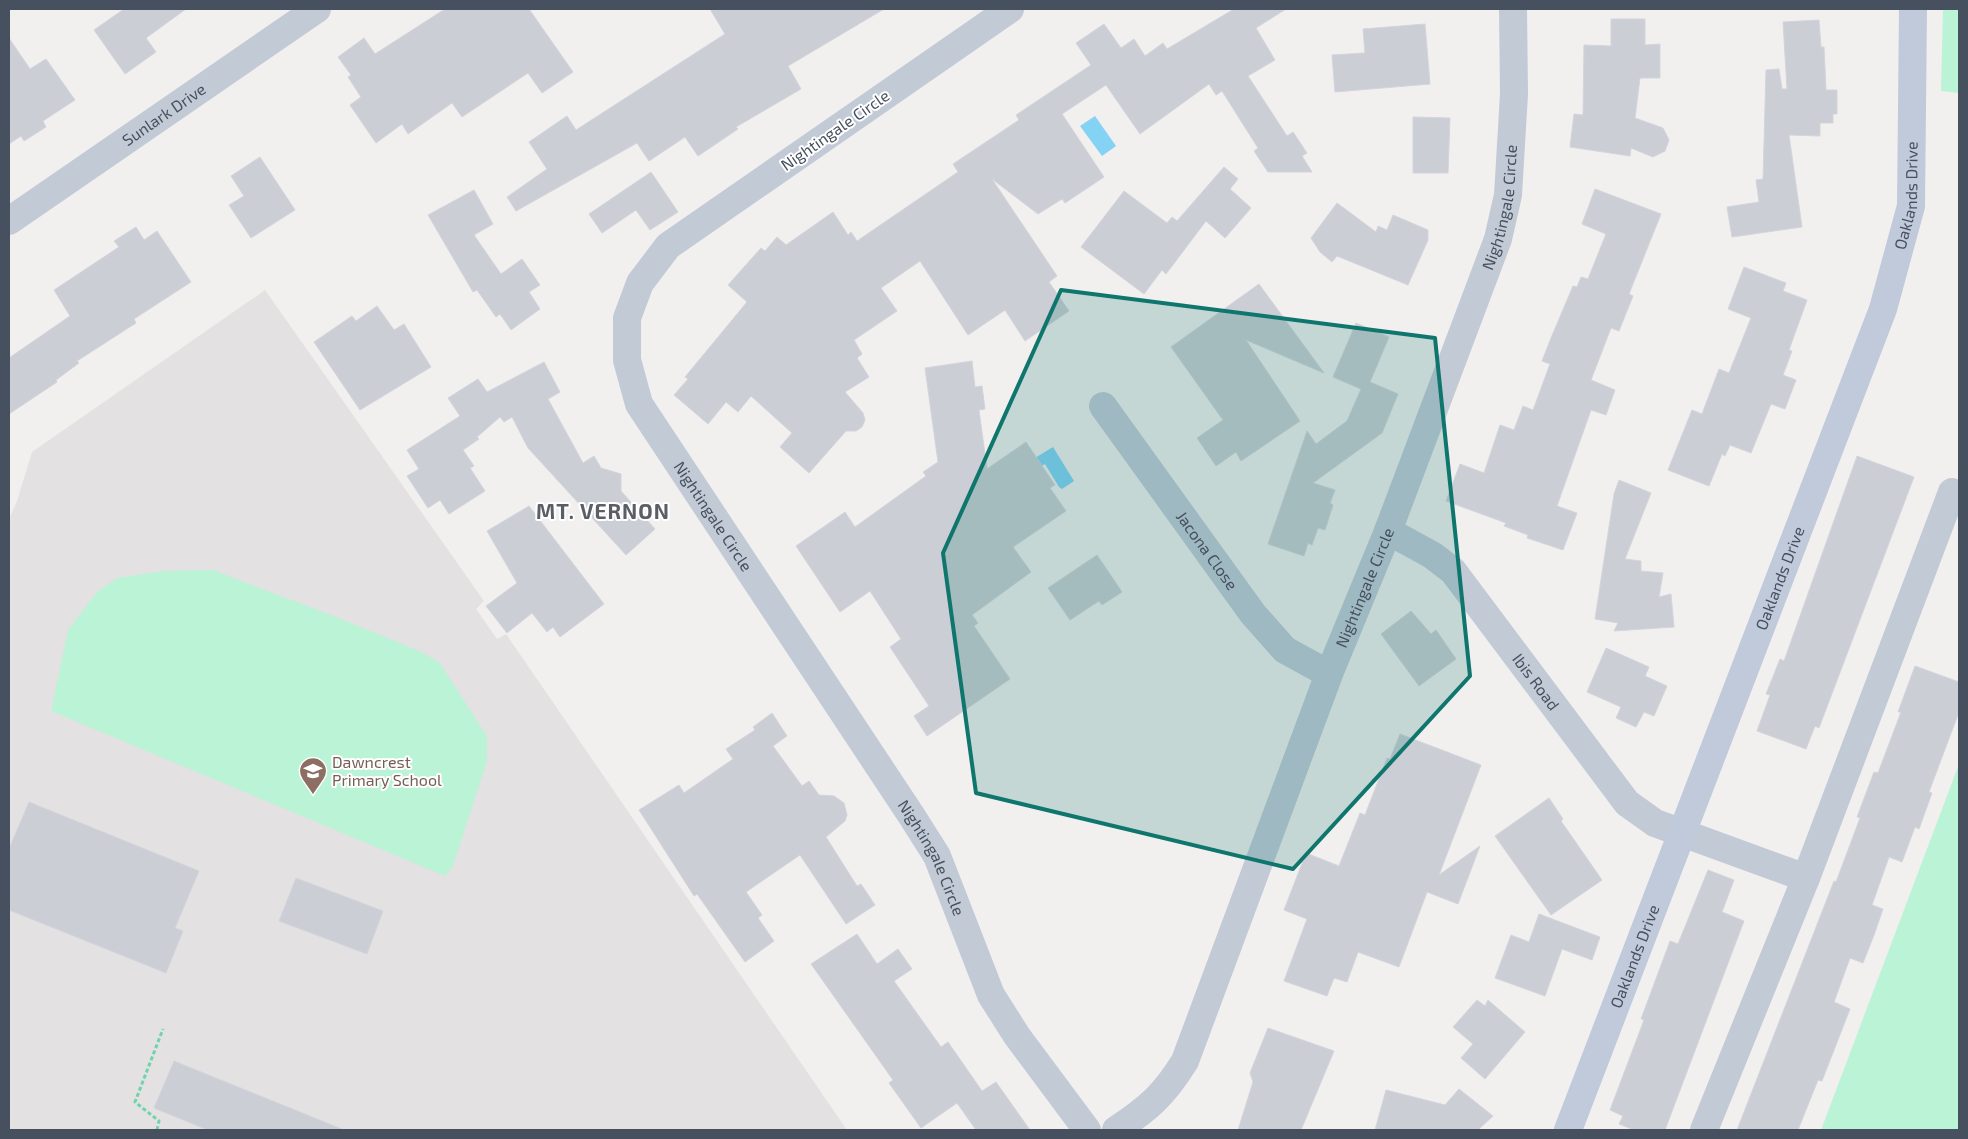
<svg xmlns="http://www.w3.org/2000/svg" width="1968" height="1139" font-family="'Exo 2',sans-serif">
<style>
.education{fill:#e3e1e1}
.green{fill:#baf3d6}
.water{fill:#84d2f4}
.building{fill:#cbced4;stroke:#d3d5dc}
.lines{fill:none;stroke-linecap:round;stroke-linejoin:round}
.path{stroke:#6fd4ac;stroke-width:3;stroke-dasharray:4 2.5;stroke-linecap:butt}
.street{stroke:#c2cad6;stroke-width:28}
.secondary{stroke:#c0cada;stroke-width:28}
.marked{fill:#0f766e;fill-opacity:0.2;stroke:#0f766e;stroke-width:4;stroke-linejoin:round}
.labels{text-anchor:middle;stroke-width:4;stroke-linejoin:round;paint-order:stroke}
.street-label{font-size:16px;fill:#46505f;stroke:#fff}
.education-label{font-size:16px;fill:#785e54;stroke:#fff;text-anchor:start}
.district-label{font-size:21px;font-weight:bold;letter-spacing:1px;fill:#5b5f65;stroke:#fff}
</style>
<rect width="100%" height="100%" fill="#f2efef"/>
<path class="education" d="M265 290 484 601 476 609 497 639 506 634 847 1130H9V519L17 501 32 452Z"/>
<path class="green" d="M1943 9H1959V93L1941 91Z
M213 570 336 617 419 651 439 662 487 736V761L453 866 445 876 51 711 68 630 97 592 117 578 163 571Z
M1959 764V1130H1821Z"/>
<path class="water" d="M1095 116 1116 146 1102 156 1080 126Z
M1053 447 1074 481 1062 489 1059 487 1045 464 1040 467 1035 458Z"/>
<path class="building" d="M124 9H186L146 38 156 52 125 74 94 30Z
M445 9H529L573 72 542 93 528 73 462 117 452 103 408 134 402 124 376 143 350 105 361 97 348 77 351 75 338 57 364 38 375 54Z
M710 9H884L788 66 801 89 736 127 738 129 698 156 685 137 649 161 637 143 516 211 507 197 547 169 529 142 567 116 576 130 725 34Z
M1234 9H1286L1256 28 1275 60 1248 76 1287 136 1293 132 1307 153 1302 156 1312 172H1268L1254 151 1258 148 1222 91 1216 95 1209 84 1140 134 1106 85 1062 114 1104 177 1065 203 1062 199 1038 214 992 179 1057 276 1049 282 1069 311 1025 341 1005 310 968 335 920 261 881 288 897 311 854 340 862 354 857 358 869 377 845 392 863 413 865 420 862 427 856 431H846L809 473 780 447 792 433 751 396 738 412 726 402 708 424 674 395 688 379 685 377 747 302 728 285 761 248 765 251 777 237 786 245 833 212 848 235 851 232 857 241 958 172 953 164 1019 120 1016 115 1091 65 1076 43 1104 24 1121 48 1134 39 1145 56 1163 43 1167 49Z
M1611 19H1645V45L1660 44V78H1640L1635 118 1663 128 1669 140 1665 151 1653 157 1631 148 1630 156 1570 147 1574 114 1583 115 1584 45 1611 46Z
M1819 20 1821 47H1824L1826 90H1837V114H1833V123H1820V136L1789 135 1802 227 1732 237 1727 207 1759 202 1756 180 1763 179 1766 70 1779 69 1782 89H1787L1783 22Z
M1425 24 1430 84 1335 92 1332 55 1365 53 1363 29Z
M9 38 30 69 46 59 75 100 43 121 46 127 24 141 21 136 9 144Z
M1413 117 1450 118 1448 173H1413Z
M260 157 295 210 251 238 229 205 244 196 231 176Z
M1224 167 1238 179 1230 189 1251 208 1225 238 1206 221 1166 274 1162 270 1144 294 1081 247 1124 191 1167 223 1172 217 1177 221Z
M651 172 678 212 650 230 636 210 602 233 589 214Z
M1595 189 1661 214 1629 294 1633 296 1619 331 1611 328 1591 380 1615 390 1606 415 1591 410 1557 506 1577 513 1563 550 1527 538 1528 535 1504 526 1506 523 1446 501 1460 464 1484 473 1500 425 1514 430 1523 406 1533 410 1550 364 1542 361 1551 338 1573 286 1577 287 1581 277 1588 279 1606 234 1582 224Z
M474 190 493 224 474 235 501 274 522 259 540 285 529 292 540 309 511 330 500 314 496 317 477 290 473 292 428 215Z
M1337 203 1376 232 1378 226 1387 230 1393 215 1428 230V240L1408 285 1337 256 1332 262 1320 252 1311 238Z
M136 227 144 240 157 231 191 282 134 319 136 323 77 361 79 363 56 380 57 382 9 414V358L70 316 54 290 119 247 114 241Z
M1744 267 1786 283 1783 291 1807 300 1789 350 1792 351 1783 375 1796 380 1785 409 1771 404 1751 453 1730 445 1725 456 1722 454 1709 486 1668 470 1692 410 1702 414 1719 369 1729 373 1751 318 1728 309Z
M1259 284 1324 373 1246 340 1300 421 1241 461 1236 452 1216 466 1197 438 1223 420 1171 347Z
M377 306 394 330 404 324 431 367 360 410 314 342 352 316 356 321Z
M1356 323 1389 337 1370 382 1398 394 1382 433 1313 483 1335 490 1330 503 1333 505 1325 530 1318 528 1312 545 1308 543 1304 556 1268 544 1307 431 1316 444 1347 421 1361 389 1333 377Z
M972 361 975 387 982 386 985 409 979 410 987 469 1026 442 1055 485 1050 488 1066 511 1013 547 1031 572 972 615 978 623 974 626 1010 679 927 736 914 716 929 706 890 647 901 639 870 591 840 612 796 546 845 512 855 527 926 476 923 472 938 462 925 368Z
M544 362 560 392 548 399 583 463 594 456 601 468 621 474V491L655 529 626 555 528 448 512 417 504 422 500 417 477 437 479 439 463 450 474 466 470 468 485 491 449 514 440 500 428 508 407 476 419 469 407 450 460 416 448 398 478 379 487 392Z
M1857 456 1914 477 1819 728 1815 726 1806 749 1757 731 1770 695 1766 694 1780 659 1784 661Z
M1619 480 1651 493 1625 559 1641 561V571L1663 573 1659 597 1671 594 1674 627 1614 631 1618 623 1595 619 1614 494Z
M529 506 604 604 560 637 553 627 547 632 532 613 507 633 486 606 517 583 487 531Z
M1097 555 1122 592 1102 605 1099 601 1070 620 1048 588Z
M1411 611 1431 634 1436 630 1456 659 1419 686 1381 634Z
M1606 648 1649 667 1645 676 1667 686 1654 716 1644 712 1636 727 1616 718 1621 707 1587 692Z
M1915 666 1959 682V712L1929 792 1932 793 1919 829 1915 827 1902 862 1889 857 1872 905 1883 909 1874 935 1863 963 1850 958 1834 1002 1850 1009 1822 1081 1818 1080 1798 1130H1737L1834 881 1836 882 1860 818 1857 817 1874 772 1878 773 1901 712H1898Z
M772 713 787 736 773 746 802 786 809 781 819 795 834 796 844 803 847 815 845 821 826 837 857 886 861 884 875 905 846 924 800 855 746 892 762 915 758 918 774 941 745 962 697 894 694 896 639 810 679 785 684 793 733 759 726 749 755 730 753 727Z
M1400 734 1481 765 1439 875 1480 846 1458 904 1427 892 1399 967 1358 952 1347 982 1334 978 1327 996 1284 981 1307 919 1284 910 1306 853 1339 866 1360 813 1365 815 1387 758 1390 759Z
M1549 798 1563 819 1561 821 1602 880 1551 915 1495 836Z
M29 802 199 871 175 928 183 931 166 973 9 910V849Z
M1708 870 1734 880 1722 912 1744 921 1665 1130H1634L1619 1124 1623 1116 1610 1110 1644 1020 1641 1019 1670 941 1678 944Z
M296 878 383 911 367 954 279 921Z
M1539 914 1600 937 1592 960 1562 949 1545 996 1495 978 1511 935 1529 942Z
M857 934 877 964 898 949 912 969 894 981 941 1047 948 1042 982 1091 996 1082 1030 1130H976L957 1103 921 1128 889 1083 893 1080 811 964Z
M1477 1000 1485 1006 1488 1000 1525 1032 1485 1079 1461 1058 1473 1044 1453 1027Z
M1268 1028 1334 1051 1301 1130H1238L1253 1082 1250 1073Z
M174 1061 342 1129V1130H208L154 1108Z
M1459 1089 1493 1116 1478 1130H1375L1386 1090 1445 1105Z"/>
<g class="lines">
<path class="path" d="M157 1130 159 1121 135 1102 163 1029"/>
<g class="street">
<path id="s1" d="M1010 9 668 246 640 283 627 318V360L639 404 913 818 937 856 991 995 1017 1036 1087 1130"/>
<path id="s2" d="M9 221 317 9"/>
<path id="s3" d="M1103 406 1253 614 1285 650 1329 674"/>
<path id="s4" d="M1388 531 1432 555 1453 571 1627 803 1655 823 1806 878"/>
<path id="s5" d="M1116 1130C1149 1108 1164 1095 1185 1061L1329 674 1388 531 1498 239 1508 195 1514 94 1513 9"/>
<path d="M1704 1130 1806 878 1952 492"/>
</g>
<path class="secondary" id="s6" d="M1568 1130 1883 309 1911 206 1913 9"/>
</g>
<path class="marked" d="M1061 290 1435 338 1470 676 1293 869 976 793 943 553Z"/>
<defs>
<g id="school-pin" transform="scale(1.4375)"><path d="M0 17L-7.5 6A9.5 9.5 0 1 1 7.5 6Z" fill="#8d6e63" stroke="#fff"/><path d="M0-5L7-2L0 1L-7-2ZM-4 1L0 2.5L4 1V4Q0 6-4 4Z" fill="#fff"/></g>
</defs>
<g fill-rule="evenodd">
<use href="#school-pin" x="313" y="771"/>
</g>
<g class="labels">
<g class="street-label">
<text dy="6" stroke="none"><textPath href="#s2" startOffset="188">Sunlark Drive</textPath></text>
<text transform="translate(835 130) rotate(-35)" y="6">Nightingale Circle</text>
<text dy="6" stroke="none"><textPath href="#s6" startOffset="996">Oaklands Drive</textPath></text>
<text dy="6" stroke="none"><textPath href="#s5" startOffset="1010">Nightingale Circle</textPath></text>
<text dy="6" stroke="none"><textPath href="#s1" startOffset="722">Nightingale Circle</textPath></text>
<text dy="6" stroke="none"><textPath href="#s3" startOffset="178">Jacona Close</textPath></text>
<text dy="6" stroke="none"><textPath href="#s6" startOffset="591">Oaklands Drive</textPath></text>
<text dy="6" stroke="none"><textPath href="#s5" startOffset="605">Nightingale Circle</textPath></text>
<text dy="6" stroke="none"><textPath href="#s4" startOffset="215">Ibis Road</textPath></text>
<text dy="6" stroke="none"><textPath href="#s1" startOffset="1128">Nightingale Circle</textPath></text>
<text dy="6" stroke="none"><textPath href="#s6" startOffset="186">Oaklands Drive</textPath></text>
</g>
<g class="education-label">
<text x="332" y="768">Dawncrest<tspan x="332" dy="18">Primary School</tspan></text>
</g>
<g class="district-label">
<text x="603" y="519">MT. VERNON</text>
</g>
</g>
<rect width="1968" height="1139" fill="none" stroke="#46505f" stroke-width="20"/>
</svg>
